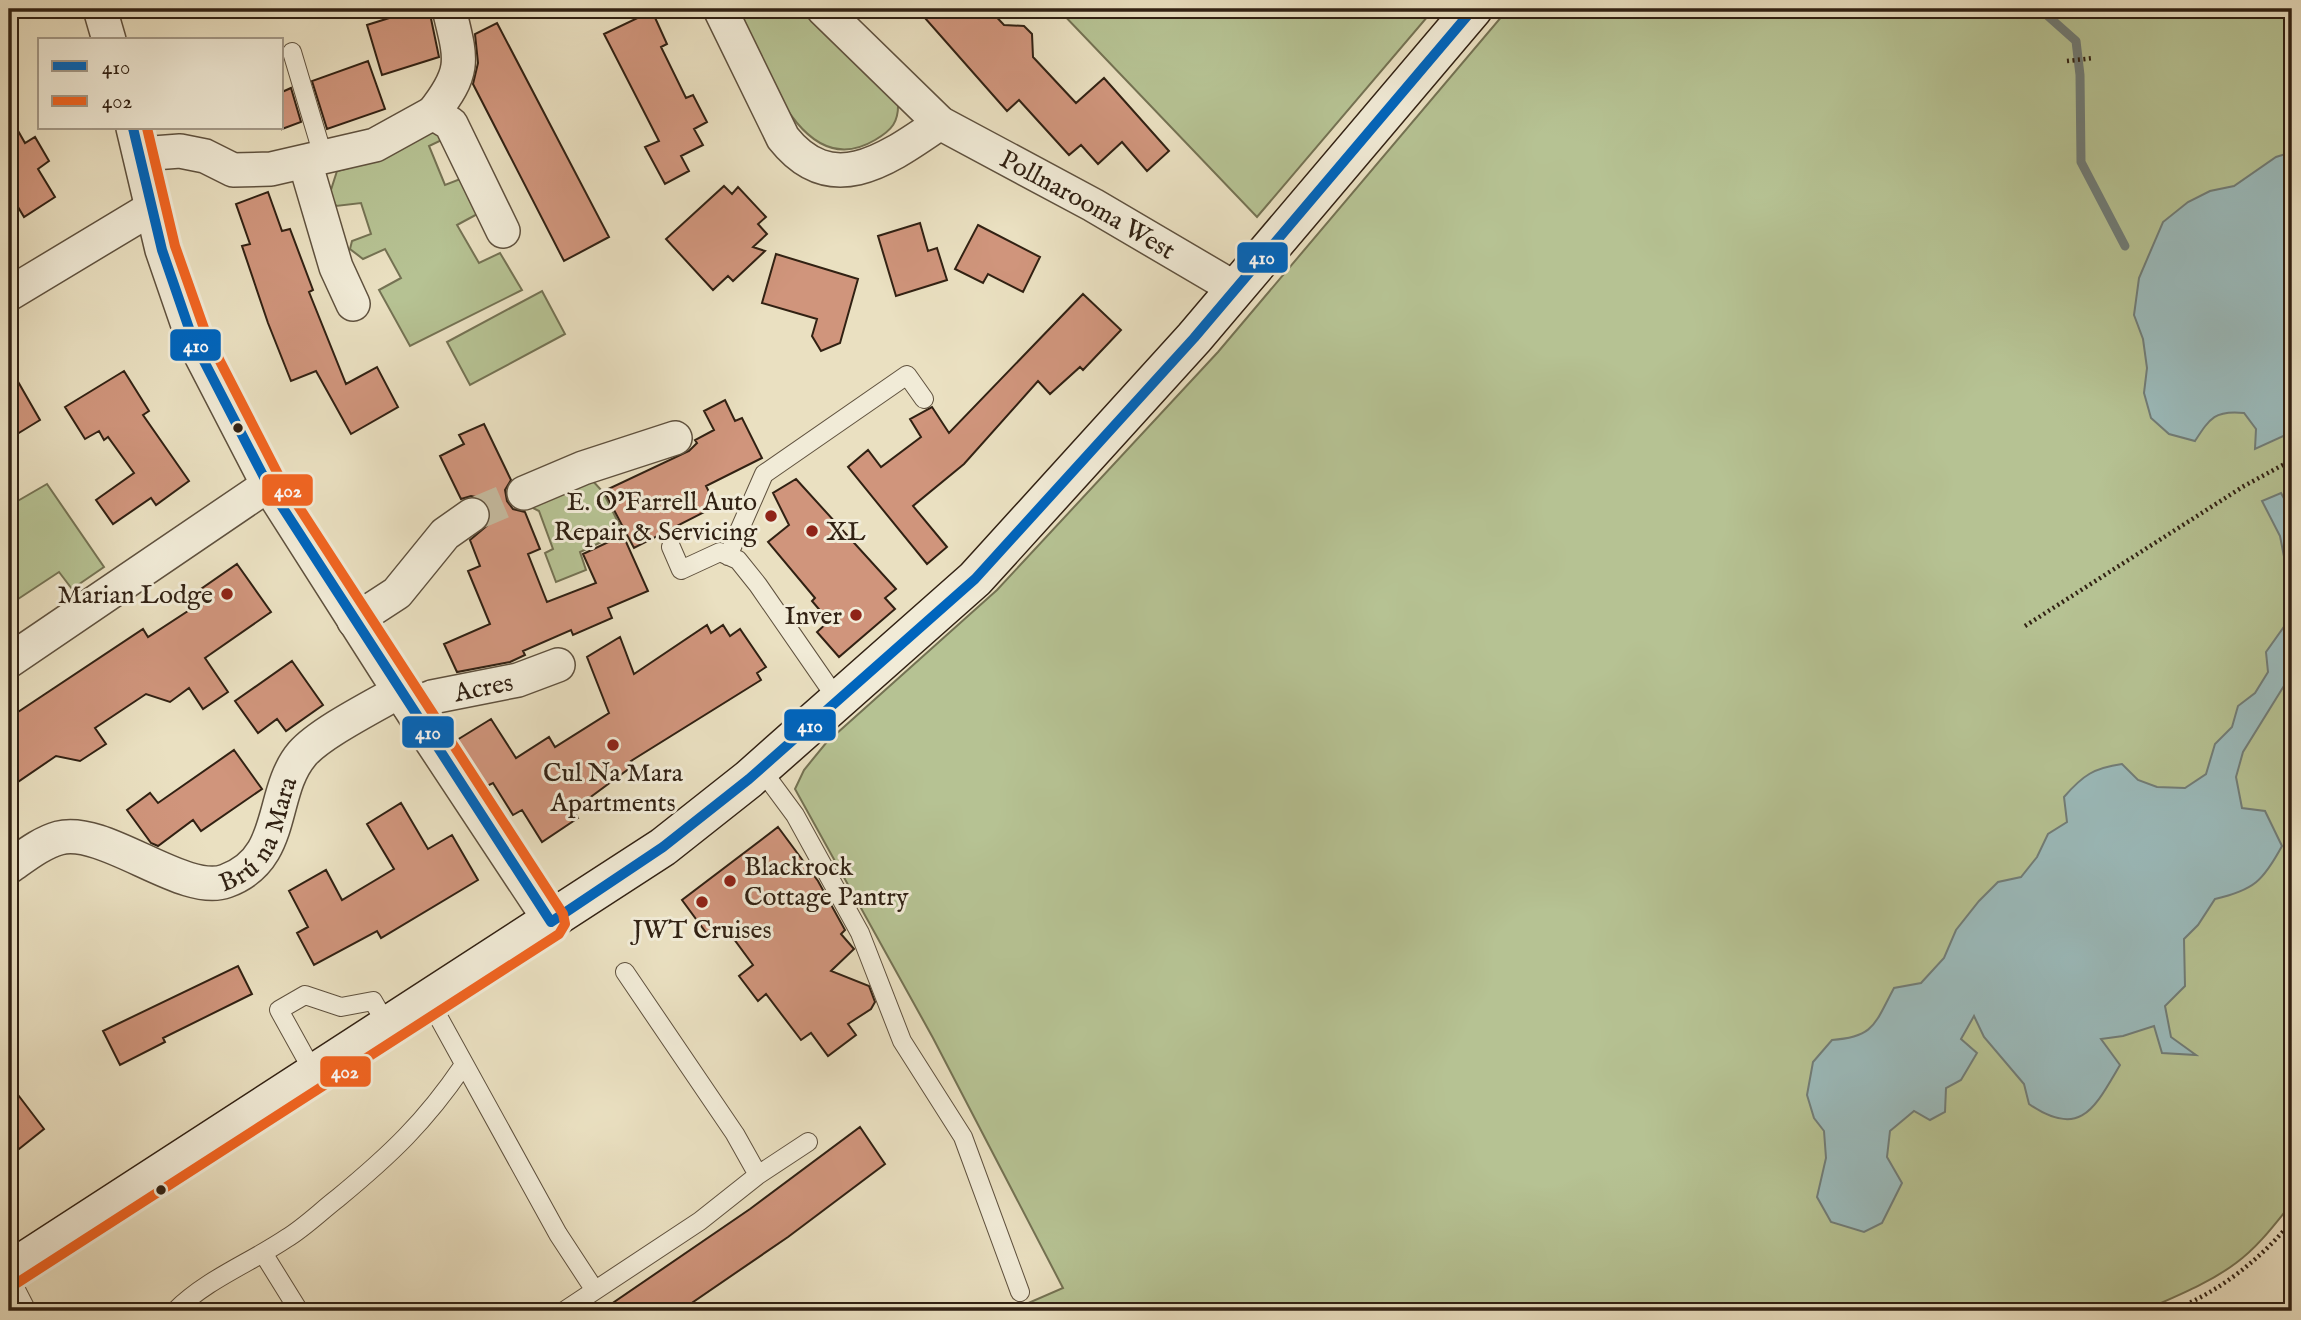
<svg xmlns="http://www.w3.org/2000/svg" width="2301" height="1320" font-family="'IM FELL English',serif">
<style>
.green{fill:#b6c293;stroke:#747253;stroke-width:2}
.water{fill:#9bbbbc;stroke:#717d78;stroke-width:2}
.lines{fill:none;stroke-linecap:round;stroke-linejoin:round}
.stream{stroke:#717d78;stroke-width:9}
.building{fill:#d0957c;stroke:#312113;stroke-width:2}
.street-tunnel{stroke:#c5ba9e;stroke-width:33;stroke-dasharray:33 17;stroke-linecap:butt}
.lane-casing{stroke:#5f513e;stroke-width:20}
.street-casing{stroke:#5f513e;stroke-width:36}
.secondary-casing{stroke:#312113;stroke-width:41}
.path{stroke:#312113;stroke-width:4.5;stroke-dasharray:2 3.5;stroke-linecap:butt}
.lane{stroke:#f1ebd7;stroke-width:18}
.street{stroke:#f1ebd7;stroke-width:33}
.secondary{stroke:#f1ebd7;stroke-width:38}
.bus-1-casing{stroke:#f1ebd7;stroke-width:16}
.bus-2-casing{stroke:#f1ebd7;stroke-width:16}
.bus-1{stroke:#0065bd;stroke-width:10}
.bus-2{stroke:#f26522;stroke-width:10}
.bus-dot{fill:#312113;stroke:#f1ebd7;stroke-width:2.5}
.poi-dot{fill:#8f2418;stroke:#f1ebd7;stroke-width:2.5}
.labels{text-anchor:middle;stroke-width:6;stroke-linejoin:round;paint-order:stroke}
.street-label{font-size:26px;fill:#312113;stroke:#f1ebd7}
.poi-label{font-size:26px;fill:#312113;stroke:#f1ebd7;text-anchor:end}
.line-badge{stroke:#f1ebd7;stroke-width:2.5}
.badge-label{font-size:19px;text-anchor:middle;font-weight:bold;fill:#fff}
</style>
<rect width="100%" height="100%" fill="#eae0c1"/>
<filter id="stains"><feTurbulence type="fractalNoise" baseFrequency=".00286" numOctaves="4"/><feColorMatrix values="0 0 0 0 .2 0 0 0 0 .09 0 0 0 0 .02 0 0 0 .5 -.17"/></filter>
<radialGradient id="worn" r=".72"><stop offset=".6" stop-color="#630" stop-opacity="0"/><stop offset="1" stop-color="#630" stop-opacity=".3"/></radialGradient>
<path class="green" d="M739 9H803L898 102C899 122 892 130 875 140 799 185 762 58 739 9Z
M1058 9H1434L1257 217Z
M1508 9H2292V1203C2275 1224 2258 1247 2236 1263 2208 1284 2174 1297 2143 1311H1010L1063 1288 933 1038 795 789 804 770 826 743 997 590 1218 352Z
M435 127 448 137 429 146 445 185 468 176 483 211 457 225 479 263 500 253 522 290 410 346 379 290 401 278 385 249 363 259 350 249 352 241 371 234 361 203 336 206 330 193 337 171C376 162 404 151 435 127Z
M542 291 565 334 470 385 447 342Z
M591 479 603 492 623 532 580 552 586 570 556 582 545 553 553 549 539 511 529 506Z
M47 484 104 567 72 589 59 572 9 605V506Z"/>
<path class="water" d="M2292 152V432L2255 449 2256 429 2244 413C2215 410 2210 418 2195 441L2169 434 2151 418 2144 393 2147 368 2143 339 2134 315 2139 278 2163 222 2188 202 2210 191 2234 186 2276 157Z
M2281 493 2292 513V598L2280 536 2262 501Z
M2292 602V673L2243 752 2236 777 2242 808 2265 811 2282 846C2263 881 2254 890 2215 899L2198 925 2184 939 2185 986 2165 1006 2171 1037 2196 1055 2162 1053 2154 1026 2123 1036 2101 1039 2120 1065C2095 1107 2081 1140 2029 1104L2024 1084 1984 1037 1974 1016 1961 1039 1977 1053 1961 1080 1946 1088 1945 1112 1930 1120 1914 1111 1890 1131 1887 1157 1902 1183 1882 1223 1864 1232 1831 1222 1817 1197 1826 1158 1824 1131 1814 1118 1807 1095 1813 1062 1832 1040C1875 1037 1875 1023 1894 988L1921 983 1944 958 1956 930 1979 901 1998 882 2021 877 2037 857 2048 834 2067 822 2064 797C2083 775 2094 768 2122 764L2138 780 2157 787 2185 788 2206 774 2215 744 2232 727 2238 706 2255 693 2268 672 2266 652 2288 621Z"/>
<g class="lines">
<path class="stream" d="M2040 9 2076 41 2080 75 2081 162 2125 246"/>
</g>
<path class="building" d="M418 9H429L439 57 382 75 367 25Z
M917 9H989L1004 25 1024 26 1032 34 1033 57 1076 103 1104 78 1169 151 1147 171 1122 142 1098 164 1081 145 1069 155 1019 100 1007 111Z
M652 11 667 44 661 47 686 98 693 95 707 122 694 129 703 145 681 156 689 171 665 184 645 147 659 141 604 34Z
M497 23 609 237 564 261 473 84 478 63 475 34Z
M368 61 385 109 327 129 312 81Z
M291 88 301 122 282 129V92Z
M9 115 25 143 35 137 49 161 38 169 55 197 24 217 9 192Z
M724 186 732 194 738 187 766 217 758 224 767 234 753 247 765 251 733 281 728 276 713 290 666 239Z
M268 192 282 231 290 229 313 290 309 292 346 384 377 367 398 407 351 434 316 371 291 381 268 323 242 246 250 244 236 204Z
M920 223 928 251 937 248 947 280 896 296 878 236Z
M978 225 1040 257 1023 292 988 274 983 283 955 269Z
M776 254 858 279 840 343 821 351 812 336 817 319 762 303Z
M1083 294 1121 330 1083 370 1080 367 1050 394 1038 381 964 464 913 506 947 547 927 564 848 467 868 450 881 467 921 437 910 419 932 407 949 433Z
M9 366 40 420 9 439Z
M124 371 149 411 143 415 189 481 156 505 151 498 113 524 96 500 134 473 108 437 104 440 99 431 85 439 65 407Z
M725 400 735 421 742 418 762 458 706 486 716 506 634 548 604 491 689 451 697 443 695 440 714 430 704 411Z
M484 424 511 480 505 490 507 501 513 509 525 512 540 549 528 554 547 602 596 583 583 554 623 535 648 591 608 608 612 618 573 635 571 630 523 651 525 655 510 662 457 672 444 644 490 624 468 571 480 566 470 540 489 524 491 514 488 505 481 498 471 496 461 499 440 456 464 444 459 435Z
M796 479 896 589 885 598 895 609 839 657 817 632 829 621 812 601 815 598 768 542 789 525 773 493Z
M237 564 271 612 205 658 228 692 203 709 189 688 170 702 146 694 95 728 106 744 80 761 56 756 9 788V718L143 629 148 637 191 609 185 600Z
M707 625 711 633 723 625 730 636 740 629 766 667 757 673 761 680 631 761 634 765 573 810 578 818 542 842 522 810 513 815 493 783 487 786 457 740 491 719 516 758 549 737 555 747 609 713 587 657 620 637 634 674Z
M292 661 323 705 286 731 277 719 258 733 235 701Z
M234 750 262 789 201 831 193 820 158 846 151 843 127 810 150 793 158 803Z
M401 803 428 849 452 835 478 880 381 938 377 931 314 965 297 933 308 927 289 891 326 870 342 900 394 869 367 824Z
M778 827 818 881 845 930 841 934 854 949 831 971 869 986 875 1002 871 1009 848 1024 856 1035 828 1056 811 1033 801 1040 766 994 758 1001 739 976 753 965 725 927 710 938 682 900Z
M238 966 252 994 163 1038 165 1042 120 1065 103 1031Z
M9 1083 44 1129 9 1157Z
M860 1127 885 1164 788 1237 680 1311H601L750 1209Z"/>
<g class="lines">
<path class="street-tunnel" d="M472 515 524 493"/>
<g class="lane-casing">
<path id="lane" d="M292 52 324 159
M671 547 681 570 720 552 738 560 758 585 839 702
M728 556 764 474 907 375 924 399
M761 769 795 815 860 933 902 1041 963 1137 1020 1292
M429 1000 558 1234 594 1289
M315 1075 279 1010 305 995 341 1007 373 1001 388 1027
M758 1175 808 1142
M263 1253 299 1311
M9 1276 27 1311
M175 1311C207 1279 250 1263 287 1238 305 1227 321 1211 338 1198 390 1155 425 1122 463 1066
M564 1311 700 1221 758 1175 735 1134 625 972"/>
</g>
<g class="street-casing">
<g id="street">
<path d="M100 9 109 40"/>
<path d="M720 9 783 138C833 201 890 157 940 123"/>
<path id="s1" d="M823 9 940 123 1093 205 1236 289"/>
<path d="M433 113C467 70 461 59 449 9"/>
<path d="M133 128 162 250 193 340 268 485 426 733 551 922"/>
<path d="M140 154 180 151 205 156 233 170 271 169 375 145 433 113 451 124 503 231"/>
<path d="M305 162 336 267 353 304"/>
<path d="M9 294 152 208"/>
<path d="M524 493 583 468 675 438"/>
<path d="M354 621 397 593 445 534 472 515"/>
<path d="M9 661 268 485"/>
<path id="s2" d="M409 706 432 697 518 680 558 665"/>
<path id="s3" d="M9 867C25 856 41 843 59 838 105 826 184 897 226 881 287 859 269 793 302 754 320 733 374 706 400 691"/>
</g>
</g>
<g class="secondary-casing">
<path id="secondary" d="M9 1271 663 847 749 779 975 579 1194 338 1473 9"/>
</g>
<path class="path" d="M2067 61 2094 58
M2025 626 2244 486 2292 460
M2170 1311C2217 1294 2261 1259 2292 1221"/>
<use href="#lane" class="lane"/>
<use href="#street" class="street"/>
<use href="#secondary" class="secondary"/>
<g class="bus-1-casing">
<path id="bus-1" d="M133 128 162 250 193 340 268 485 551 922
M551 922 663 847 749 779 975 579 1194 338 1473 9"/>
</g>
<g class="bus-2-casing">
<path id="bus-2" d="M17 1283 559 934 565 924 563 914 280 478 206 334 175 246 147 128"/>
</g>
<use href="#bus-1" class="bus-1"/>
<use href="#bus-2" class="bus-2"/>
</g>
<g class="bus-dot">
<circle cx="238" cy="428" r="6"/>
<circle cx="161" cy="1190" r="6"/>
</g>
<g class="poi-dot">
<circle cx="771" cy="516" r="7"/>
<circle cx="812" cy="531" r="7"/>
<circle cx="227" cy="594" r="7"/>
<circle cx="856" cy="615" r="7"/>
<circle cx="613" cy="745" r="7"/>
<circle cx="730" cy="881" r="7"/>
<circle cx="702" cy="902" r="7"/>
</g>
<g class="labels">
<g class="street-label">
<text dy="9" stroke="none"><textPath href="#s1" startOffset="332">Pollnarooma West</textPath></text>
<text dy="9" stroke="none"><textPath href="#s2" startOffset="77">Acres</textPath></text>
<text dy="9" stroke="none"><textPath href="#s3" startOffset="294">Brú na Mara</textPath></text>
</g>
<g class="poi-label">
<text x="757" y="510">E. O’Farrell Auto<tspan x="757" dy="30">Repair &amp; Servicing</tspan></text>
<text x="826" y="540" text-anchor="start">XL</text>
<text x="213" y="603">Marian Lodge</text>
<text x="842" y="624">Inver</text>
<text x="613" y="781" text-anchor="middle">Cul Na Mara<tspan x="613" dy="30">Apartments</tspan></text>
<text x="744" y="875" text-anchor="start">Blackrock<tspan x="744" dy="30">Cottage Pantry</tspan></text>
<text x="702" y="938" text-anchor="middle">JWT Cruises</text>
</g>
</g>
<g class="line-badge">
<rect x="1236" y="241" width="53" height="33" rx="7" fill="#0065bd"/>
<rect x="169" y="328" width="53" height="34" rx="7" fill="#0065bd"/>
<rect x="261" y="473" width="53" height="34" rx="7" fill="#f26522"/>
<rect x="783" y="708" width="54" height="34" rx="7" fill="#0065bd"/>
<rect x="401" y="715" width="54" height="34" rx="7" fill="#0065bd"/>
<rect x="319" y="1055" width="53" height="33" rx="7" fill="#f26522"/>
</g>
<g class="badge-label">
<text x="1262" y="264">410</text>
<text x="196" y="352">410</text>
<text x="288" y="497">402</text>
<text x="810" y="732">410</text>
<text x="428" y="739">410</text>
<text x="345" y="1078">402</text>
</g>
<rect width="2301" height="1320" fill="none" stroke="#eae0c1" stroke-width="35"/>
<rect x="10" y="10" width="2280" height="1299" fill="none" stroke="#312113" stroke-width="3.5"/>
<rect x="18" y="18" width="2266" height="1285" fill="none" stroke="#312113" stroke-width="2"/>
<rect x="38" y="38" width="245" height="91" fill="#f1ebd7" stroke="#a49a89" stroke-width="2"/>
<rect x="52" y="61" width="35" height="10" fill="#0065bd" stroke="#a49a89" stroke-width="2"/>
<text x="102" y="74" font-size="21" fill="#312113">410</text>
<rect x="52" y="96" width="35" height="10" fill="#f26522" stroke="#a49a89" stroke-width="2"/>
<text x="102" y="108" font-size="21" fill="#312113">402</text>
<rect width="100%" height="100%" filter="url(#stains)"/>
<rect width="100%" height="100%" fill="url(#worn)"/>
</svg>
